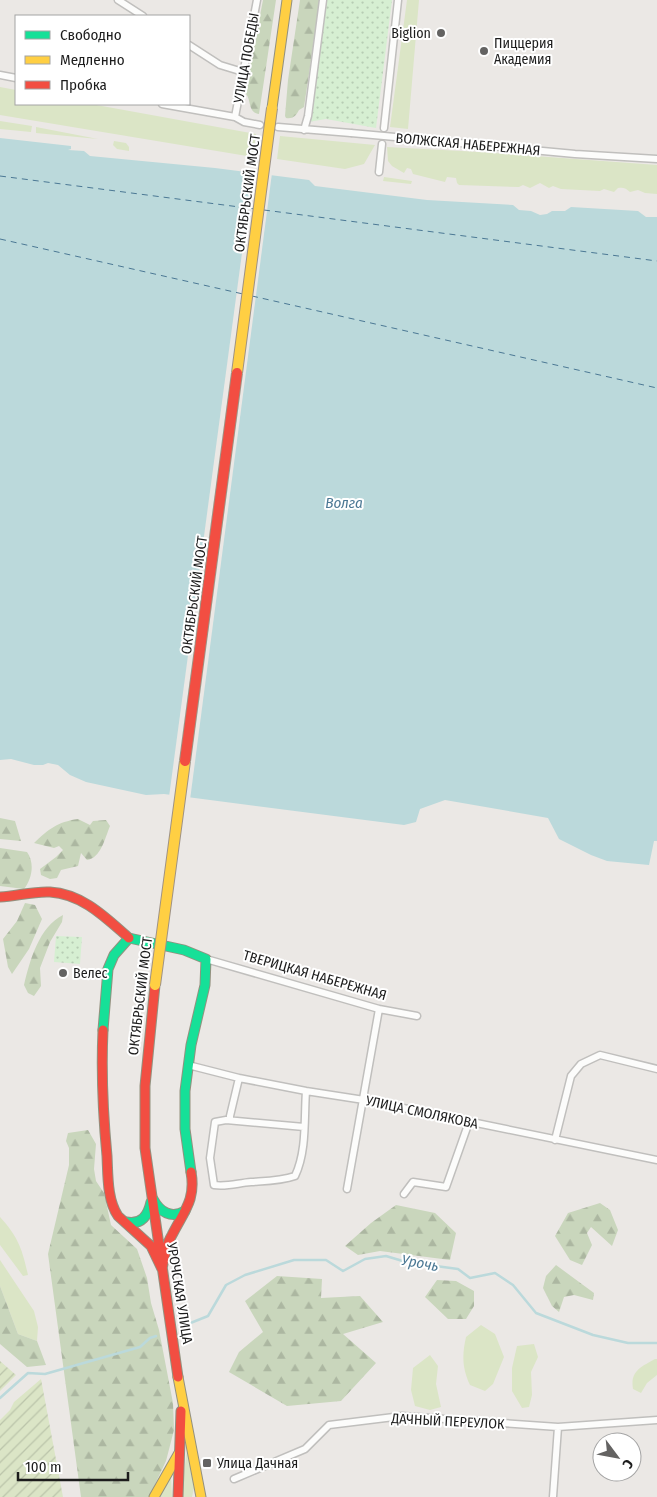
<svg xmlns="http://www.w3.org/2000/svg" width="657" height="1497" font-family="'Fira Sans Condensed',sans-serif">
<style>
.grass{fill:#dbe5c6}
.forest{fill:url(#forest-firs)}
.park{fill:url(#park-dots)}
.garden{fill:url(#garden-furrows)}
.water{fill:#bbd9db}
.pier{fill:#ebe8e5}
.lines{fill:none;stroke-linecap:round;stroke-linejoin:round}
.stream{stroke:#bbd9db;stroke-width:2.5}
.ferry{stroke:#4b7894;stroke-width:1;stroke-dasharray:6 5;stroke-linecap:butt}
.street-casing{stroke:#c0bfbd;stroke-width:9}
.fast-casing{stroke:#93917f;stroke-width:11}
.slow-casing{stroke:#93917f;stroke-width:11}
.jam-casing{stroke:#93917f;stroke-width:11}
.street{stroke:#fcfcfb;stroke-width:6}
.fast{stroke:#16e098;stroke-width:9}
.slow{stroke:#ffcf43;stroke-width:9}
.jam{stroke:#f24e42;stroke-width:9}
.street-bridge-casing{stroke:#c0bfbd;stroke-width:9;stroke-linecap:butt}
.slow-bridge-casing{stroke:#9f9284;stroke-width:12;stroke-linecap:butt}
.jam-bridge-casing{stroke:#9f9284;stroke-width:12;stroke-linecap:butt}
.street-bridge{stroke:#fcfcfb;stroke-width:6}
.slow-bridge{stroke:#ffcf43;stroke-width:10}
.jam-bridge{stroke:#f24e42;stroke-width:10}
.poi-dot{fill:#646362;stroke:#fff;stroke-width:2}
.labels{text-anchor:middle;stroke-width:4;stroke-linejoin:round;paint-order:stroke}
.poi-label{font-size:14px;fill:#1c1c1c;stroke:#fff;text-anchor:start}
.street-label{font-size:14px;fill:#1c1c1c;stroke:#fff}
.water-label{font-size:15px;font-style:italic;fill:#4b7894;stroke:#fff}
</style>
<defs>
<pattern id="forest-firs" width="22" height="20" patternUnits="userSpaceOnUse" patternTransform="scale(1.25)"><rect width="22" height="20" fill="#c9d6bc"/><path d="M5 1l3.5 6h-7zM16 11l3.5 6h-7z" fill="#acb7a1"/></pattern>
<pattern id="park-dots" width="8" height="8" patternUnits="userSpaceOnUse" patternTransform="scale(1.25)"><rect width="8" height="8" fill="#d6efd2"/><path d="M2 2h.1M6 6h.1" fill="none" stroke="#b7ccb4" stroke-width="1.8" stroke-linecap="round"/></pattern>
<pattern id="garden-furrows" width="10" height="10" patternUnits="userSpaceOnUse" patternTransform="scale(1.25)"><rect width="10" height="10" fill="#dbe5c6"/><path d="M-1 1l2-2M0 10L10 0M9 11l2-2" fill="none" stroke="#bbc4aa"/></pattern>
</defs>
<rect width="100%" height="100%" fill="#ebe8e5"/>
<path class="grass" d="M407 0H419L408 129 390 127Z
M0 87 16 90V104H91L256 134 253 157 0 115Z
M0 121 32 126 31 132 0 129Z
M36 127 98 139 36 133Z
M280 136 375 145 364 164 345 169 277 159Z
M114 141 126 143 129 147V151L117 149 113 145Z
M387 147 480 152 657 165V194L645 193 638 190 630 192C626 188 623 187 618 188L614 192 604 189 600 191 561 189 553 186 549 188 540 183 530 188 523 185 519 187 459 185 457 183 456 178 447 177 445 182 413 174 411 169 407 168 404 173 392 166 388 161Z
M384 177 412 181 411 184 383 181Z
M0 1217C18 1237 22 1248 28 1275L23 1276 0 1245Z
M0 1260 34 1311 38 1327 37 1341 18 1334 0 1286Z
M481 1325 495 1334 504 1357 493 1384 485 1391 470 1385C462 1368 462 1355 466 1337Z
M534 1344 538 1357 531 1372 532 1395 529 1407 522 1408 512 1391V1368L517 1346Z
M430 1355 438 1366 436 1384 441 1407 430 1410 415 1406 411 1390 413 1368Z
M655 1359H657V1375L647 1383 641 1393 633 1389C630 1371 641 1367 655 1359Z
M187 1449 194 1488 192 1497H183V1481Z
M171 1477 172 1497H159Z"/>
<path class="forest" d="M263 0H276L259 114C247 112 252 99 245 93Z
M300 0H320L304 107 299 110C296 116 293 119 286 118L285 116 288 80Z
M0 818 15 821 21 841 0 839Z
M78 819 90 825 93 821 106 820 110 826C105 838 101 858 87 860L81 853 78 866 61 870 57 878 50 879 41 875 40 869 56 857 63 850 59 846 54 848 34 843C49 829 57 822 78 819Z
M0 848 27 852C35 863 32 879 24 889L0 886Z
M25 903 35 905 42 919 29 949 12 974 8 967 3 939 17 921Z
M63 915 62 922 50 942 40 968 41 986 34 996 28 993 24 985C30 960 39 927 63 915Z
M88 1130 96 1144 94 1169 96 1181 104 1193 111 1225 137 1249 147 1278 151 1303 159 1330 173 1403 174 1430 166 1461 149 1497H81L48 1254 69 1165V1148L66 1141 68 1133Z
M600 1203 610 1210 618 1230 612 1246 591 1227 587 1233 592 1245 582 1265 570 1260 555 1236 568 1213Z
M396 1205 435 1213 456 1233 450 1260 380 1251 358 1255 345 1246 371 1223Z
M556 1265 594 1293 593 1300 574 1295 564 1297 559 1312 552 1306 543 1288 546 1276Z
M277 1276 322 1279 321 1298 360 1296 383 1322 343 1334 376 1363 341 1401 287 1406 229 1372 239 1352 263 1332 245 1301Z
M437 1280 456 1281 474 1291V1306L466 1319H448L425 1297Z
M0 1286 18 1334 37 1341 46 1365 27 1367 0 1344Z"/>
<path class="park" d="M327 0H392L376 128 326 119 308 122Z
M56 936 82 937 80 964 54 962Z"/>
<path class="garden" d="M0 1361 16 1375 0 1391Z
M41 1379 63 1497H0V1420L10 1410 14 1402Z"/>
<path class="water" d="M0 138 71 146V149L68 150 84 151 90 156 215 168 309 180 315 186 427 200 513 205 519 210 531 211 540 215 547 214 552 211H565L571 207 638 211 646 217H657V841H654L649 865 607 861 591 855 559 839 548 818 445 800 420 809 416 822 404 825 164 794 146 795 86 782 70 775 58 765 48 763 43 765H34L11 759 0 760Z"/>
<path class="pier" d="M253 171 272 173 190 800 169 797Z"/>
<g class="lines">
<path class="stream" d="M188 1324 208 1316 226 1285 245 1275 294 1260H326L343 1271 365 1259 386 1256 406 1262 458 1269 470 1278 495 1273 513 1285 536 1313 593 1335 628 1343H657
M0 1398 28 1373 45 1374 140 1347 150 1338 156 1336"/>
<path class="ferry" d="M0 176 255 209
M264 210 657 261
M0 239 243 294
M252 296 657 388"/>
<g class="street-casing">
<path id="street" d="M118 0 143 16
M189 45 220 65 243 72
M0 75 16 78
M162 104 235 117 244 122 260 125
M235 117 257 0
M278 127 351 133
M384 128 398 0
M304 130 308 116 323 0
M406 138 575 154 657 159
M379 172 382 144
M206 959 379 1009 417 1016
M188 1065 239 1078 306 1091 364 1100 657 1160
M230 1120V1116L239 1078
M304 1127 226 1120 215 1122 210 1158 214 1185C227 1187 238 1183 251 1182 266 1181 281 1181 295 1176 307 1151 304 1118 306 1091
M555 1140 571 1076 581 1064 600 1055 657 1069
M347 1189 379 1009
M404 1194 413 1182 446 1187 469 1122
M234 1479 305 1449 329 1425 402 1416 558 1427 657 1420
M553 1497 558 1427"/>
</g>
<g class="fast-casing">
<path id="fast" d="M129 938 184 950 206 959 205 985 191 1045 185 1091V1129L191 1172
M103 1030 108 969 114 955 129 938
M153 1199C160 1212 171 1219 185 1211
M126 1222C141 1225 148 1216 151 1202"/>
</g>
<g class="slow-casing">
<path id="slow" d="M272 108 287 0
M178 1377 201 1497
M154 1497 179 1453"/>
</g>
<g class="jam-casing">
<path id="jam" d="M0 897C17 896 34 891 50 892 83 894 106 918 129 938
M155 985 145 1086V1148L178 1377
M103 1030C101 1073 103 1114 107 1156 108 1175 107 1200 118 1216L151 1246 162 1269C164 1257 166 1245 172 1235 184 1211 196 1200 191 1172
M178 1497 181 1411"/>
</g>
<use href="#street" class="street"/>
<use href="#fast" class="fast"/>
<use href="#slow" class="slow"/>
<use href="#jam" class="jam"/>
<g class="street-bridge-casing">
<path id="street-bridge" d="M351 133 406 138"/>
</g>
<g class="slow-bridge-casing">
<path id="slow-bridge" d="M237 373 272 108
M155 985 185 761"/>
</g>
<g class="jam-bridge-casing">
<path id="jam-bridge" d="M185 761 237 373"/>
</g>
<use href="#street-bridge" class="street-bridge"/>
<use href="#slow-bridge" class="slow-bridge"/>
<use href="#jam-bridge" class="jam-bridge"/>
</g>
<g class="poi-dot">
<circle cx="441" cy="33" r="5"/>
<circle cx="484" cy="51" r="5"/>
<circle cx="63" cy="973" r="5"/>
<rect x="202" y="1458" width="10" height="10" rx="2.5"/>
</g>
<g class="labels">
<g class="poi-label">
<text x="431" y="38" text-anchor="end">Biglion</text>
<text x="494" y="48">Пиццерия<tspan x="494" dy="16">Академия</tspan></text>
<text x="73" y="978">Велес</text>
<text x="217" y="1468">Улица Дачная</text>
</g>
<g class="street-label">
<text transform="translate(246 58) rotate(-80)" y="5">УЛИЦА ПОБЕДЫ</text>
<text transform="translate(468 144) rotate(5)" y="5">ВОЛЖСКАЯ НАБЕРЕЖНАЯ</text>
<text transform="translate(247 193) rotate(-82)" y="5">ОКТЯБРЬСКИЙ МОСТ</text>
<text transform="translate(194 595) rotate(-82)" y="5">ОКТЯБРЬСКИЙ МОСТ</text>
<text transform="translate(315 975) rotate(16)" y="5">ТВЕРИЦКАЯ НАБЕРЕЖНАЯ</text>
<text transform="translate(140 996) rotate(-83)" y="5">ОКТЯБРЬСКИЙ МОСТ</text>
<text transform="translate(422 1112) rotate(12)" y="5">УЛИЦА СМОЛЯКОВА</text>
<text transform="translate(180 1293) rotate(81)" y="5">УРОЧСКАЯ УЛИЦА</text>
<text transform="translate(448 1421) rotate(3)" y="5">ДАЧНЫЙ ПЕРЕУЛОК</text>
</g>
<g class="water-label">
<text x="344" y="508">Волга</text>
<text transform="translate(420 1263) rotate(10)" y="5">Урочь</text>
</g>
</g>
<rect x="15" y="15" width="175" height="90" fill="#ffffff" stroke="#a4a4a4"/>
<rect x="25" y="31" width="25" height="8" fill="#16e098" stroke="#a4a4a4"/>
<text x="60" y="40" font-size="15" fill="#1c1c1c">Свободно</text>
<rect x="25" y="56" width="25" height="8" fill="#ffcf43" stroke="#a4a4a4"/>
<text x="60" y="65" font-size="15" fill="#1c1c1c">Медленно</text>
<rect x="25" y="81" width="25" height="8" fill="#f24e42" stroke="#a4a4a4"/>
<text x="60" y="90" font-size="15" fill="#1c1c1c">Пробка</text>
<g transform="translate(617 1457) rotate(122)"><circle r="24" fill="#ffffff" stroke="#a4a4a4"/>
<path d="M0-4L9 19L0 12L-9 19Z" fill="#646362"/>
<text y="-8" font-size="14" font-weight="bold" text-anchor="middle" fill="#1c1c1c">С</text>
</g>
<path d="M18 1472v8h110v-8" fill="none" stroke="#1c1c1c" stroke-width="2.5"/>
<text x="25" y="1472" font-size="15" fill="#1c1c1c" stroke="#ffffff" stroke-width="4" paint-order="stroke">100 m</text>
</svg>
